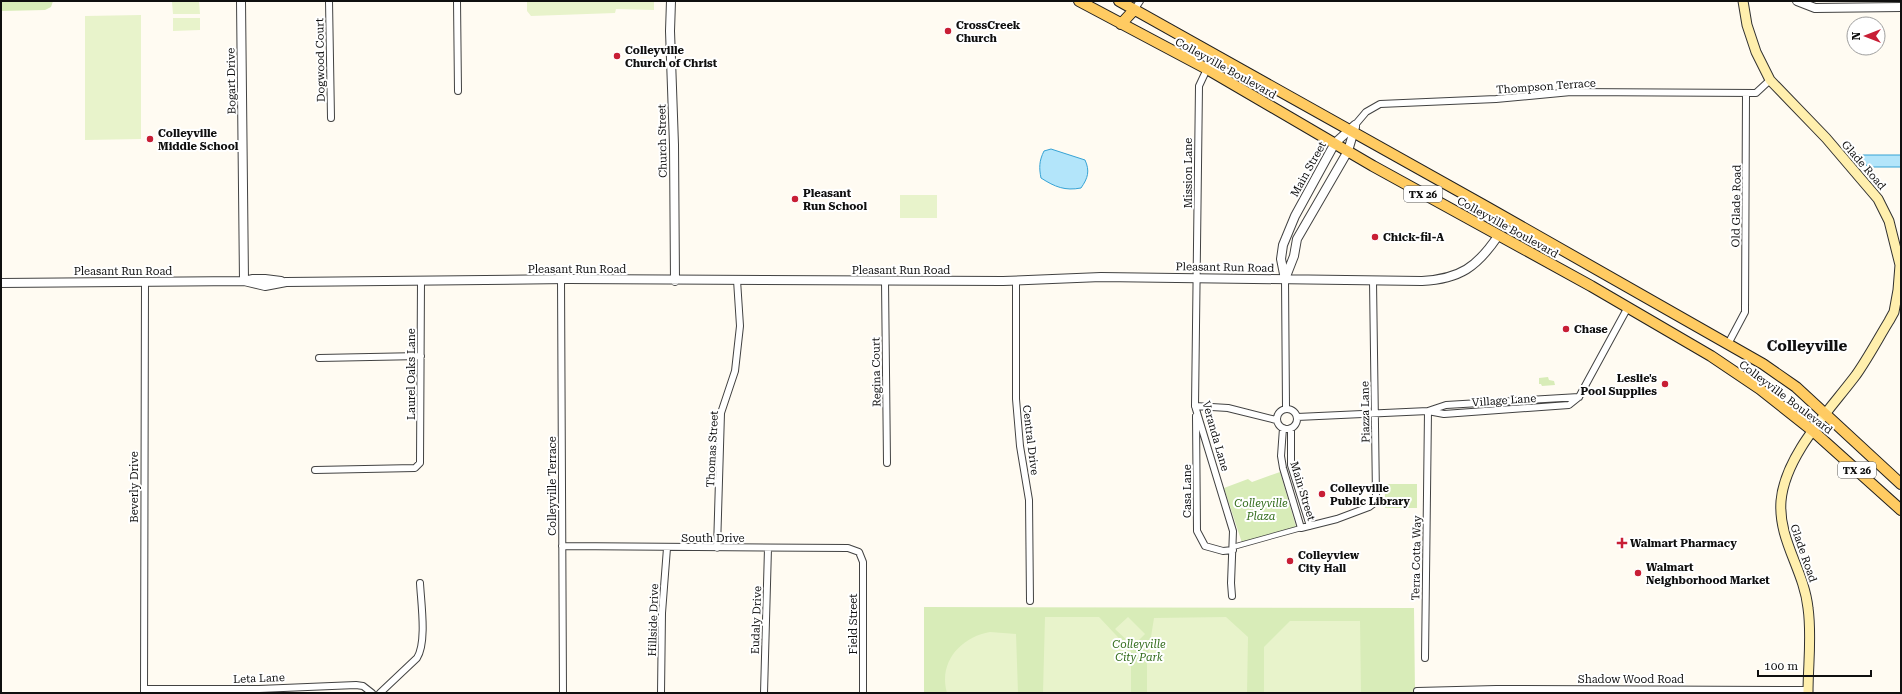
<svg xmlns="http://www.w3.org/2000/svg" width="1902" height="694" font-family="'Roboto Serif',serif">
<style>
.green{fill:#d8ecb8}
.pitch{fill:#e8f3cb}
.water{fill:#b3e5fa;stroke:#36a3d5}
.lines{fill:none;stroke-linecap:round;stroke-linejoin:round}
.pedestrian-casing{stroke:#424242;stroke-width:6}
.minor-casing{stroke:#424242;stroke-width:8}
.tertiary-casing{stroke:#424242;stroke-width:10}
.secondary-casing{stroke:#313131;stroke-width:11}
.primary-casing{stroke:#202020;stroke-width:12}
.pedestrian{stroke:#fff;stroke-width:4.5}
.minor{stroke:#fff;stroke-width:6}
.tertiary{stroke:#fff;stroke-width:8}
.secondary{stroke:#ffefad;stroke-width:9}
.primary{stroke:#ffcb62;stroke-width:10}
.poi-dot{fill:#c81e35;stroke:#fff;stroke-width:1.5}
.labels{text-anchor:middle;stroke-width:4;stroke-linejoin:round;paint-order:stroke}
.shield{fill:#fff;stroke:#575757;stroke-width:1}
.shield-label{font-size:10px;font-weight:bold;fill:#0f0f0f}
.poi-label{font-size:11px;font-weight:bold;fill:#0f0f0f;stroke:#fff;text-anchor:start}
.street-label{font-size:11px;fill:#0f0f0f;stroke:#fff}
.park-label{font-size:11px;font-style:italic;fill:#326c1b;stroke:#fff}
.district-label{font-size:15px;font-weight:bold;fill:#0f0f0f;stroke:#fff}
</style>
<rect width="100%" height="100%" fill="#fffbf2"/>
<path class="green" d="M1 1H53L51 7 45 10 1 11Z
M1548 377 1549 380 1554 381 1555 385 1542 386 1541 384H1539V378Z
M1280 472 1297 530 1243 546 1224 488 1248 479 1252 482Z
M1385 484H1417V508H1385Z
M924 607 1414 608 1415 693H924Z"/>
<path class="pitch" d="M199 1 200 14H173L172 2Z
M527 1H654V10L616 9 615 13 531 16 527 11Z
M141 15V139L85 140V16Z
M173 18H200V30L173 31Z
M900 195H937V218H900Z
M1045 617H1099L1131 651V693H1043Z
M1128 617 1145 634 1133 646 1115 629Z
M1226 617 1248 637 1247 693H1147V662L1154 618Z
M1290 621H1360L1361 693H1264V647Z
M990 632 1016 634 1018 693H947C938 662 961 637 990 632Z"/>
<path class="water" d="M1051 149 1085 160C1090 171 1088 178 1081 188 1065 191 1055 187 1041 178 1039 168 1039 161 1044 151Z
M1858 155H1901V167H1868Z"/>
<g class="lines">
<g class="pedestrian-casing">
<path id="pedestrian" d="M1233 547 1301 528"/>
</g>
<g class="minor-casing">
<path id="minor" d="M329 1 331 118
M457 1 458 91
M1134 10 1140 1
M1207 69 1199 86 1195 406 1233 531 1231 583 1232 596
M1355 125 1366 112 1380 104 1496 99 1571 92 1756 93 1770 80
M561 279 563 693
M1285 279 1286 408
M885 281 887 463
M1016 281V399L1020 446 1029 500 1030 601
M1728 344 1745 312 1746 93
M319 358 421 356
M1195 406 1228 408 1276 420
M1277 419a10 10 0 1 1 20 0a10 10 0 1 1-20 0Z
M1428 411 1446 405 1579 397
M1196 416 1197 531 1205 546 1223 551 1233 550
M1297 417 1428 411 1444 414 1569 405 1579 397 1628 307
M1283 428 1281 456 1283 468 1301 528 1337 519 1369 507 1373 504 1376 497 1373 281
M1291 428V465L1310 526
M315 470 415 468 420 463 421 280
M562 546 848 548 859 552 863 562V693
M717 548 721 413 735 371 740 326 737 280
M1425 658 1428 411
M144 689H259L356 685 363 686 372 693
M1417 691 1496 689 1808 690
M144 693 145 282
M380 693 417 658C427 642 421 603 420 583
M661 693 662 613 667 548
M764 693 768 548"/>
</g>
<g class="tertiary-casing">
<path id="tertiary" d="M241 1 244 281
M671 1 670 31 674 145 675 281
M1797 1 1815 8 1901 7
M1285 279 1281 259 1283 245 1295 216 1335 143 1355 125
M1285 279 1294 256 1297 239 1348 151 1355 127
M244 281 265 286 286 282 569 279 1003 281 1101 277 1422 281C1460 279 1477 267 1498 236
M1 283 244 281 253 279H265L281 281"/>
</g>
<g class="secondary-casing">
<path id="secondary" d="M1743 1 1747 25 1756 52 1770 80 1826 138 1878 199 1889 221 1900 265 1898 290 1894 312 1889 321C1878 339 1868 358 1856 375 1829 411 1785 455 1781 501 1778 540 1804 570 1808 608 1812 636 1808 665 1808 693"/>
</g>
<g class="primary-casing">
<path id="primary" d="M1079 1 1207 69 1373 166 1591 286 1711 356 1760 389 1813 431 1901 510
M1119 1 1487 207 1763 364 1796 387 1901 484
M1121 24 1134 10"/>
</g>
<use href="#pedestrian" class="pedestrian"/>
<use href="#minor" class="minor"/>
<use href="#tertiary" class="tertiary"/>
<use href="#secondary" class="secondary"/>
<use href="#primary" class="primary"/>
</g>
<g class="poi-dot">
<circle cx="948" cy="31" r="4"/>
<circle cx="617" cy="56" r="4"/>
<circle cx="150" cy="139" r="4"/>
<circle cx="795" cy="199" r="4"/>
<circle cx="1375" cy="237" r="4"/>
<circle cx="1566" cy="329" r="4"/>
<circle cx="1665" cy="384" r="4"/>
<circle cx="1322" cy="494" r="4"/>
<path d="M1620 537h4v4h4v4h-4v4h-4v-4h-4v-4h4z"/>
<circle cx="1290" cy="561" r="4"/>
<circle cx="1638" cy="573" r="4"/>
</g>
<g class="labels">
<g class="shield">
<rect x="1404" y="186" width="38" height="16" rx="3"/>
<rect x="1838" y="462" width="38" height="16" rx="3"/>
</g>
<g class="shield-label">
<text x="1423" y="198">TX 26</text>
<text x="1857" y="474">TX 26</text>
</g>
<g class="poi-label">
<text x="956" y="29">CrossCreek<tspan x="956" dy="13">Church</tspan></text>
<text x="625" y="54">Colleyville<tspan x="625" dy="13">Church of Christ</tspan></text>
<text x="158" y="137">Colleyville<tspan x="158" dy="13">Middle School</tspan></text>
<text x="803" y="197">Pleasant<tspan x="803" dy="13">Run School</tspan></text>
<text x="1383" y="241">Chick-fil-A</text>
<text x="1574" y="333">Chase</text>
<text x="1657" y="382" text-anchor="end">Leslie's<tspan x="1657" dy="13">Pool Supplies</tspan></text>
<text x="1330" y="492">Colleyville<tspan x="1330" dy="13">Public Library</tspan></text>
<text x="1630" y="547">Walmart Pharmacy</text>
<text x="1298" y="559">Colleyview<tspan x="1298" dy="13">City Hall</tspan></text>
<text x="1646" y="571">Walmart<tspan x="1646" dy="13">Neighborhood Market</tspan></text>
</g>
<g class="street-label">
<text transform="translate(320 60) rotate(-91)" y="4">Dogwood Court</text>
<text transform="translate(1226 68) rotate(29)" y="4">Colleyville Boulevard</text>
<text transform="translate(231 81) rotate(-91)" y="4">Bogart Drive</text>
<text transform="translate(1546 86) rotate(-4)" y="4">Thompson Terrace</text>
<text transform="translate(662 141) rotate(-91)" y="4">Church Street</text>
<text transform="translate(1864 165) rotate(49)" y="4">Glade Road</text>
<text transform="translate(1308 169) rotate(-61)" y="4">Main Street</text>
<text transform="translate(1188 173) rotate(-90)" y="4">Mission Lane</text>
<text transform="translate(1736 206) rotate(-89)" y="4">Old Glade Road</text>
<text transform="translate(1508 227) rotate(29)" y="4">Colleyville Boulevard</text>
<text transform="translate(1225 267) rotate(1)" y="4">Pleasant Run Road</text>
<text x="577" y="273">Pleasant Run Road</text>
<text x="901" y="274">Pleasant Run Road</text>
<text x="123" y="275">Pleasant Run Road</text>
<text transform="translate(876 372) rotate(-91)" y="4">Regina Court</text>
<text transform="translate(411 374) rotate(-90)" y="4">Laurel Oaks Lane</text>
<text transform="translate(1786 397) rotate(37)" y="4">Colleyville Boulevard</text>
<text transform="translate(1504 400) rotate(-4)" y="4">Village Lane</text>
<text transform="translate(1365 412) rotate(-91)" y="4">Piazza Lane</text>
<text transform="translate(1216 436) rotate(74)" y="4">Veranda Lane</text>
<text transform="translate(1031 440) rotate(83)" y="4">Central Drive</text>
<text transform="translate(712 449) rotate(-87)" y="4">Thomas Street</text>
<text transform="translate(552 486) rotate(-90)" y="4">Colleyville Terrace</text>
<text transform="translate(134 487) rotate(-90)" y="4">Beverly Drive</text>
<text transform="translate(1187 491) rotate(-90)" y="4">Casa Lane</text>
<text transform="translate(1303 491) rotate(73)" y="4">Main Street</text>
<text x="713" y="542">South Drive</text>
<text transform="translate(1804 553) rotate(71)" y="4">Glade Road</text>
<text transform="translate(1416 558) rotate(-89)" y="4">Terra Cotta Way</text>
<text transform="translate(653 620) rotate(-88)" y="4">Hillside Drive</text>
<text transform="translate(756 620) rotate(-88)" y="4">Eudaly Drive</text>
<text transform="translate(853 624) rotate(-90)" y="4">Field Street</text>
<text transform="translate(259 678) rotate(-2)" y="4">Leta Lane</text>
<text x="1631" y="683">Shadow Wood Road</text>
</g>
<g class="park-label">
<text x="1261" y="507">Colleyville<tspan x="1261" dy="13">Plaza</tspan></text>
<text x="1139" y="648">Colleyville<tspan x="1139" dy="13">City Park</tspan></text>
</g>
<g class="district-label">
<text x="1807" y="351">Colleyville</text>
</g>
</g>
<rect width="1902" height="694" fill="none" stroke="#0f0f0f" stroke-width="4"/>
<g transform="translate(1866 36) rotate(270)"><circle r="19" fill="#ffffff" stroke="#9f9f9f"/>
<path d="M0-3L7 15L0 10L-7 15Z" fill="#c81e35"/>
<text y="-6" font-size="11" font-weight="bold" text-anchor="middle" fill="#0f0f0f">N</text>
</g>
<path d="M1758 670v6h113v-6" fill="none" stroke="#0f0f0f" stroke-width="2"/>
<text x="1764" y="670" font-size="12" fill="#0f0f0f" stroke="#ffffff" stroke-width="3" paint-order="stroke">100 m</text>
</svg>
